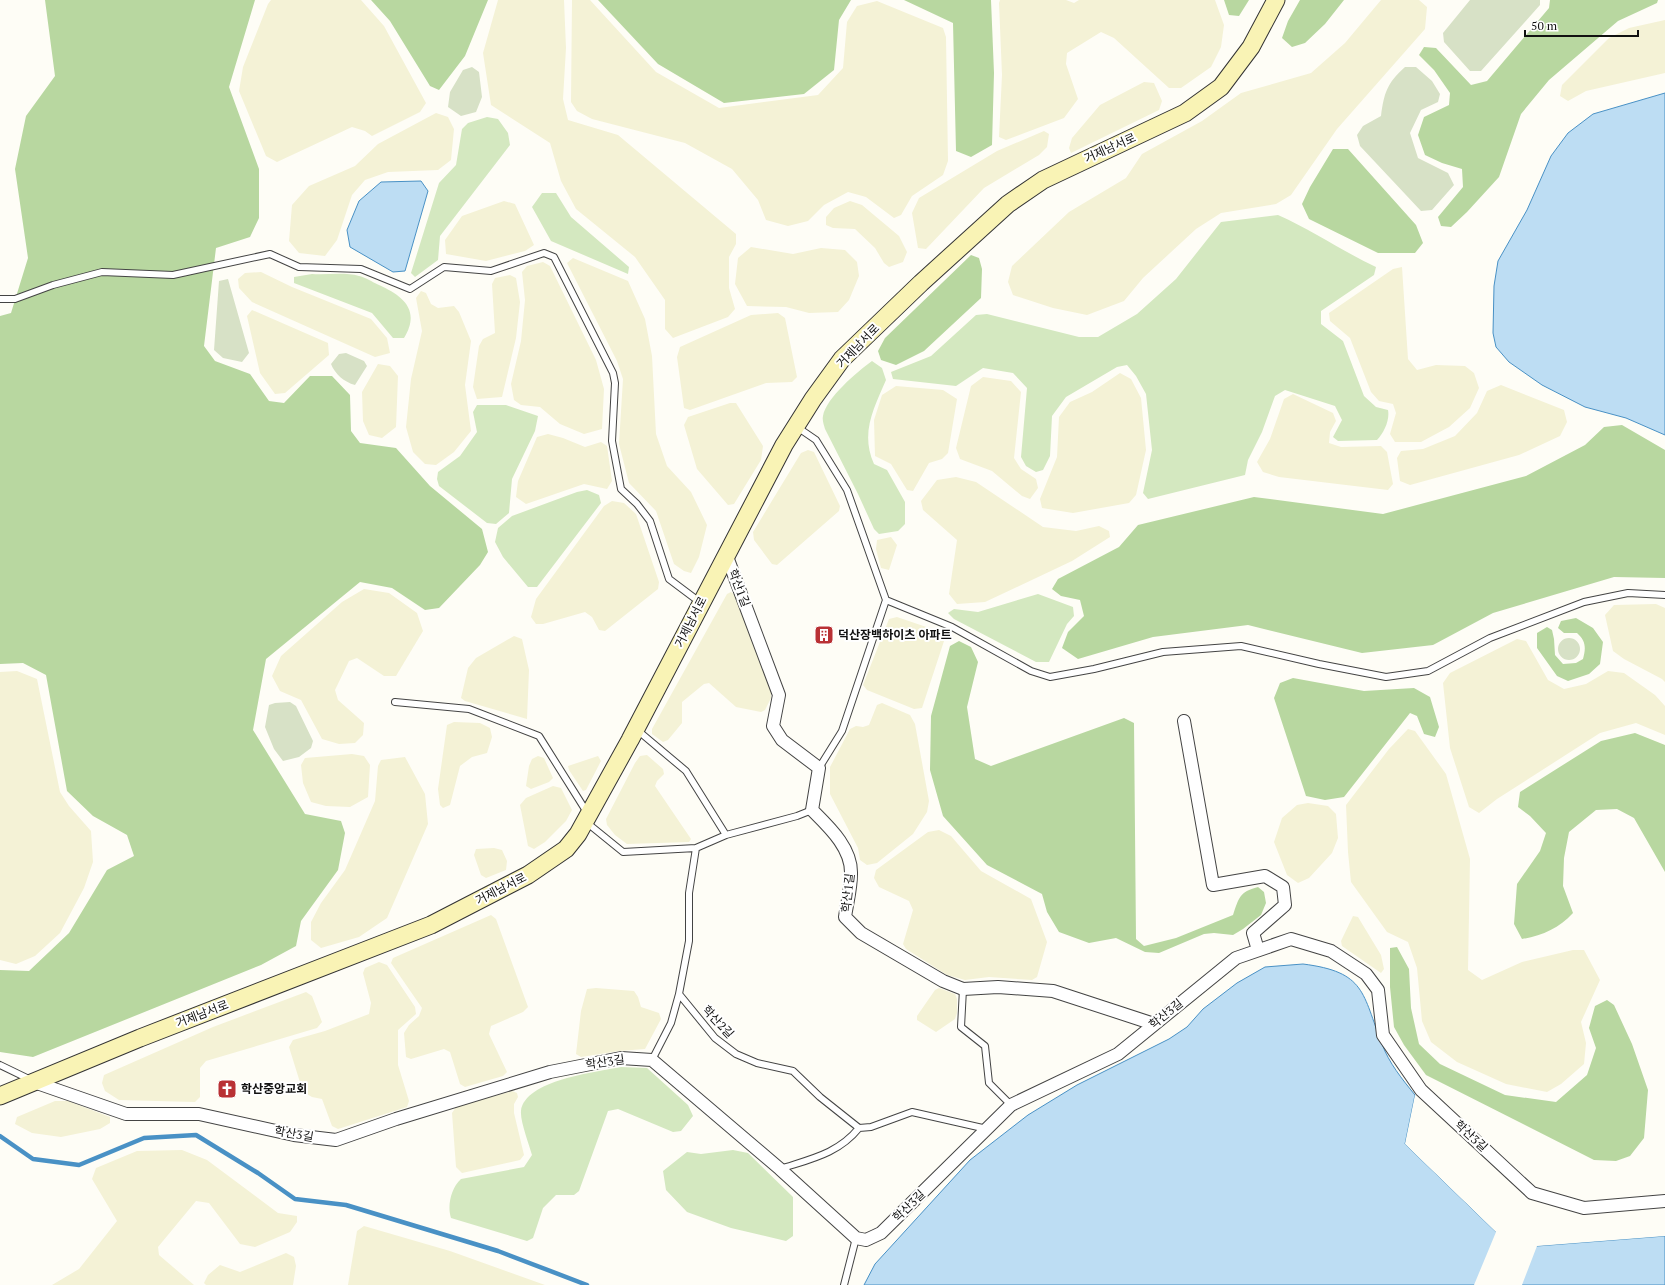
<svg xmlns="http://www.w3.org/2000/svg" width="1665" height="1285" font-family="'PT Serif','Noto Sans KR',serif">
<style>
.farmland{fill:#f4f2d6}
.green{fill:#d4e8c0}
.forest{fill:#b8d7a0}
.cemetery{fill:#d7e1c6}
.water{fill:#bdddf3;stroke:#4991c5}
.pier{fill:#fefdf6}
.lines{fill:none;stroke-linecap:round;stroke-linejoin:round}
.stream{stroke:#4991c5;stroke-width:4.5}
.lane-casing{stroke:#444;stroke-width:8}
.street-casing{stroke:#444;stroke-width:14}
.secondary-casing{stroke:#333;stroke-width:19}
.lane{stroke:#fff;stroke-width:6}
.street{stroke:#fff;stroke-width:12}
.secondary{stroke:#f9f3b5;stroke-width:17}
.labels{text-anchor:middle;stroke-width:4;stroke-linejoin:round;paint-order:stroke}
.street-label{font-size:12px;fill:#111;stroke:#fff}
.poi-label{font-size:12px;font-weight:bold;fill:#111;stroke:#fff;text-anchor:start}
</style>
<rect width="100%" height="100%" fill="#fefdf6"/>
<path class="farmland" d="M271 0H361L384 26 426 103 420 112 372 136 365 131 352 127 277 162 266 156 239 91 243 67 268 4Z
M498 0H564L566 48 563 99 568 120 618 135 736 234V244L729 257V288L735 309 728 317 673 338 665 329V300L635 257 576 209 561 181 550 143 491 105 483 53Z
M572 0H590L656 72 719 108 818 95 843 68 847 22 857 6 877 1 943 28 946 37 948 161 943 175 912 196 901 215 894 218 866 197 848 192 824 205 808 221 788 226 766 220 758 200 732 169 685 143 592 119 577 111 571 102Z
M1000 0H1066L1074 3 1079 0H1215L1224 25 1221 47 1211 67 1181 88H1169L1114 38 1101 32 1067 53 1066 64 1078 99 1064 118 1006 140 999 137 1002 75 999 3Z
M1381 0H1419L1427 7 1425 29 1337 129 1291 195 1276 204 1221 213 1196 229 1143 278 1124 301 1087 315 1053 308 1013 295 1008 282 1012 266 1069 212 1126 178 1142 154 1202 121 1241 93 1311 73 1345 43Z
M1665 20V73L1586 91 1568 101 1560 96 1562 85 1609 38 1629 28Z
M1144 82 1154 83 1162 101 1159 110 1071 153 1069 148 1072 138 1100 105Z
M436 113 448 117 454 129 451 160 438 170 388 172 365 180 352 195 337 240 325 256 299 253 289 241 292 205 309 186 355 166 378 144Z
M1044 131 1049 134 1047 147 1039 155 984 188 926 249 918 248 912 213 919 198 997 151Z
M504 201 515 204 534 245 525 251 486 261 446 254 445 240 462 216Z
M850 201 862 205 899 236 907 252 903 262 889 267 884 263 875 248 855 229 833 228 826 225V217L834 208Z
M751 247 793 254 821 248 845 250 857 262 859 276 849 300 838 312 809 313 786 307 747 306 735 284 738 258Z
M573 258 628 281 645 319 652 356 656 434 667 466 691 492 707 525 699 557 691 573 684 571 674 564 656 511 629 483 619 444 623 379 617 361 567 263Z
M543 262 550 266 596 360 604 389 602 429 584 434 560 424 540 407 521 405 514 400 511 384 521 341 525 300 522 272 527 266Z
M1402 267 1408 359 1417 370 1436 365 1465 366 1474 373 1479 388 1470 408 1449 427 1421 442H1395L1390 434 1396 413 1393 404 1379 401 1371 392 1350 338 1330 321 1329 313 1393 269Z
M261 272 292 287 371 319 387 338 390 353 375 357 252 302 239 288 238 279 245 273Z
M510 275 516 278 520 302 516 338 502 397 477 399 473 387 479 346 483 339 495 333 492 284 495 278Z
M421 291 426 293 431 304 438 308 454 306 459 312 471 341 465 385 471 431 454 452 436 465 425 464 413 452 406 427 411 379 422 331 416 298Z
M252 310 328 343 329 355 285 393 275 394 260 373 247 316Z
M778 313 785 318 797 377 792 382 766 383 690 410 684 408 677 357 680 347 751 315Z
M378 364 390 366 398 376 396 427 382 438 369 435 363 421 362 392Z
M1120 373 1131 379 1141 398 1146 450 1136 495 1129 503 1073 513 1042 508 1040 499 1057 457 1059 417 1070 402 1092 392Z
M983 377 1011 381 1021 392 1014 458 1021 469 1036 479 1038 488 1030 499 1022 496 992 471 960 459 956 448 971 386Z
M1501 385 1564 410 1567 422 1560 436 1519 455 1410 485 1400 481 1397 458 1401 451 1423 449 1455 436 1477 413 1487 391Z
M896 386 943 390 957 399 948 453 942 459 929 463 913 491 907 490 891 464 875 456 874 420 882 395Z
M1293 394 1333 413 1336 421 1330 432 1329 443 1341 447 1381 446 1387 452 1393 484 1388 490 1279 477 1263 472 1257 462 1270 439 1284 399Z
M730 403H736L763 446 761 460 734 504 728 505 697 469 684 425 688 417Z
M548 434 563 438 585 447 601 442 607 446 612 481 607 489 584 484 526 504 516 497 518 481 537 437Z
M808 450 814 452 840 506 839 511 777 565 772 564 754 540 753 532 801 453Z
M956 477 976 482 1043 527 1076 531 1099 526 1109 531 1110 537 1072 561 985 602 957 604 949 594 957 540 923 510 921 501 937 480Z
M612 501 624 503 636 514 659 582 658 589 605 631 599 630 592 617 585 612 543 624H536L531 617 536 599 604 506Z
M891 537 897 545 889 570 881 568 876 549 877 540Z
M364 589 389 593 417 613 423 631 396 676H384L357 658 349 661 335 690 338 700 364 723 363 735 355 743 339 744 322 739 301 700 280 691 272 676 281 656 342 602Z
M731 592 735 595 771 691V698L765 710 761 712 736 707 709 683 704 684 682 702V723L668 740 663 742 652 734V729L727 594Z
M1656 604 1665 608V682L1662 679 1624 659 1613 651 1605 615 1614 605Z
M897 617 941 632 945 638 922 708 914 709 867 690 863 685 889 619Z
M514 636 522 639 529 670 527 719 465 701 461 698 468 668 476 658Z
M1517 639 1526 641 1548 680 1564 689 1586 684 1608 671 1624 673 1655 695 1665 706V735L1636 723 1600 733 1497 799 1479 813 1469 807 1450 748 1443 683 1450 673Z
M17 671 37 679 60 792 69 806 91 831 93 862 84 888 60 933 35 956 16 964 0 960V672Z
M882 703 910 715 915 724 929 801 927 812 913 834 877 863 867 865 860 860 858 848 830 794V767L850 729 856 726 863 727 869 725 877 705Z
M454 722 480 723 490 728 492 737 487 753 472 757 460 766 450 805 443 808 440 805 438 789 447 725Z
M1408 729 1415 731 1446 774 1470 859 1468 970 1482 980 1522 962 1573 950H1584L1600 980 1581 1022 1586 1043 1584 1064 1561 1084 1547 1092 1506 1084 1457 1062 1431 1042 1422 1021 1417 968 1408 942 1387 932 1351 882 1348 852 1346 805 1389 749Z
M352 754 364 756 370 765 368 797 350 807 326 806 311 802 303 783 301 765 305 758Z
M647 755 663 769 664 774 657 781 655 786 691 839 689 842 627 844 615 835 607 825 606 819 635 763 640 756Z
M538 756 544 758 553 778 549 782 531 789 526 786 529 766 532 759Z
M598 756 601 761 586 790 583 791 569 770 568 766Z
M405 757 425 794 428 824 387 918 359 937 321 948 311 940V922L321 903 345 870 375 801 378 766 381 760Z
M553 786 561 788 572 810 566 821 545 842 534 849 528 846 520 805 526 798Z
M1308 803 1328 806 1336 814 1338 838 1332 853 1309 878 1298 883 1287 875 1274 842 1282 818 1297 805Z
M939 830 951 836 981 871 1031 899 1047 942 1037 977 1032 980 989 977 965 980 947 975 906 949 903 944 913 910 909 901 879 887 874 878 876 870 928 832Z
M494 848 502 850 507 861 506 870 486 878 481 875 474 855 476 849Z
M491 915 496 919 528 1007 523 1012 491 1026 489 1034 507 1072 503 1076 465 1087 460 1084 450 1052 444 1049 411 1059 406 1057 404 1033 409 1025 419 1016 422 1008 391 963 393 958Z
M1353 916 1358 917 1381 955 1384 969 1381 973 1342 946 1341 941Z
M379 962 387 965 415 1007 416 1014 398 1030V1065L409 1101 407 1107 338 1129 332 1126 322 1099 312 1097 303 1092 289 1047 293 1040 325 1031 369 1014 371 1003 363 973 365 968Z
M596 988 634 991 638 997 641 1007 659 1013 661 1019 645 1049 619 1051 581 1057 576 1054 581 1011 587 989Z
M939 988 955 994 957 999V1013L955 1019 936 1032 917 1020V1016L935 990Z
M306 992 312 996 322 1022 317 1028 206 1061 200 1068V1097L195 1102 119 1100 105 1091 102 1083 104 1075 213 1027Z
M512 1091 517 1093 518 1097 514 1104V1113L524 1155 520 1160 462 1173 456 1167 452 1113 456 1107Z
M55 1101H68L110 1117V1123L100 1129 61 1137 32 1133 15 1124 17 1117Z
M182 1150 207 1160 278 1213 297 1216V1222L290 1232 255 1247 240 1244 209 1203 196 1201 158 1247 159 1255 194 1285H52L79 1269 117 1221 92 1179 96 1168 137 1151Z
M364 1226 450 1251 545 1285H348L357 1231Z
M286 1253 294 1257 296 1266 293 1285H206L204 1283 208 1275 220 1265 240 1272Z"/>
<path class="green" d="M487 117 498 119 508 133 510 145 440 236 438 260 415 277 411 273 439 183 456 165 462 129 468 123Z
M542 193H556L571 217 629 267 628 274 551 241 532 207Z
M1278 215C1312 230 1342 251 1376 267L1374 275 1321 311V324L1343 341 1364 396 1376 407 1388 410C1390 420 1384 433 1377 440L1338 441 1333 437 1342 420 1335 406 1285 390 1275 396 1262 432 1248 460 1245 475 1148 499 1143 493 1152 450 1146 394 1136 376 1127 365 1117 367 1066 397 1052 416 1050 456 1043 470 1036 472 1026 466 1021 457 1027 388 1013 373 983 368 956 386 893 379 891 372 931 356 976 315 987 314 1079 337H1098L1137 314 1176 279 1221 222Z
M312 274C327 275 345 272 359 276 365 277 372 282 379 285 403 296 421 310 404 338H393L372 313 294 283V277Z
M872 361 882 368 886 380C874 408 860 433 874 464L887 470 905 502V524L898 531 879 534 874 529 858 494 825 429C824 425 822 420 823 416 826 398 857 372 872 361Z
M477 405H506L538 416 535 431 512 479 509 513 496 524 487 523 439 486 437 479 438 472 460 456 477 432 473 412Z
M587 490 599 495 601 503 537 587H528L503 557 495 542 498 528 512 516 577 492Z
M1038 594 1073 607 1074 616 1067 624 1049 662H1036L954 619 948 613 954 609 978 612Z
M621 1067 647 1068 688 1105 693 1116 681 1131 673 1132 618 1109 608 1111 579 1191 574 1195H556L543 1208 533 1238 527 1241 451 1218C447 1206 451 1188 461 1179L524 1167 532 1155C529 1144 520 1121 521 1111 525 1080 596 1072 621 1067Z
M733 1150 748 1153 793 1197V1236L786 1241 731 1228 687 1212 666 1190 663 1171 687 1152 701 1154Z"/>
<path class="forest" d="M45 0H255L229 87 259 169V218L250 237 216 248 204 346 215 361 250 374 269 401 284 403 310 376H332L350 395 351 431 360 443 396 448 430 486 482 529 488 552 480 565 439 608 425 610 392 588 360 582 266 659 253 730 305 814 341 821 345 833 338 870 301 921 296 946 261 965 33 1057 0 1052V970L29 971 69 933 107 870 134 856 127 835 93 816 67 791 46 675 23 663 0 664V316L11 313 28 258 15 169 26 116 55 76Z
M371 0H488L465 56 439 90 430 86 390 21Z
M598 0H851L839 20 834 70 804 94 724 103 658 64Z
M904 0H991L994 73 992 145 971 157 956 151 953 23Z
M1224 0H1249L1239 16 1229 15Z
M1300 0H1344L1325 24 1305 43 1292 47 1282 38 1288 21Z
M1550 0H1658L1657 3 1618 21 1549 80 1521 114 1499 177 1467 212 1451 227 1441 226 1438 217 1463 187 1462 169 1442 163 1425 155 1418 135 1424 117 1449 105 1450 93 1434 70 1419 55 1424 47 1436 48 1471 85 1487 81 1549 8Z
M1333 149H1348L1416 225 1423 243 1415 253H1378L1309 219 1302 204 1310 187Z
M971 255 979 258 982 269 981 298 924 351 896 365 881 360 878 351 885 338Z
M1622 425 1665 450V578L1614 577 1493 613 1433 645 1362 653 1248 625 1153 637 1078 659 1062 648 1068 632 1084 616 1080 600 1061 596 1052 589 1058 579 1119 547 1138 525 1254 497 1383 514 1526 476 1585 445 1604 427Z
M1576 618 1593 628 1603 642 1600 664 1589 674 1568 681 1557 676 1537 648V633L1547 627 1552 630 1554 639 1555 655 1563 664 1576 663 1583 659C1586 648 1586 641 1577 633H1564L1558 628 1561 621Z
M959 641 971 647 978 662 967 707 975 759 991 766 1124 718 1134 723 1136 939 1144 946 1176 938 1233 915C1239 898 1239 892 1258 887L1264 892 1266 903 1261 915 1243 929 1233 935 1214 933 1204 934 1159 953 1145 952 1116 938 1089 943 1059 932 1047 912 1042 894 987 865 943 816 930 770 931 716 950 646Z
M1293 678 1364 691 1414 688 1430 697 1439 727 1435 737 1424 734 1417 716 1410 713 1344 797 1325 800 1306 796 1274 698 1280 683Z
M1635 733 1665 745V872L1634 818 1617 809 1596 810 1569 832 1564 858 1563 886 1573 913C1559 928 1542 936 1522 939L1514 924 1517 884 1540 851 1546 833 1530 816 1518 807 1520 792 1601 741Z
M1397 947 1409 969 1411 1008 1419 1044 1440 1064 1505 1095 1556 1102 1587 1075 1596 1048 1589 1028 1595 1006 1607 1000 1614 1005 1632 1044 1648 1090 1644 1138 1630 1156 1616 1161 1594 1160 1426 1075 1404 1045 1394 1027 1390 987V948Z"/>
<path class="cemetery" d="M1470 0H1540V5L1481 71H1470L1444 42 1443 33Z
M472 67 479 72 482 97 476 112 461 116 448 107 450 92 463 70Z
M1405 67H1416L1432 81 1440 94 1438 102 1421 110 1410 133 1418 158 1448 173 1454 185 1432 210 1421 211 1360 146 1357 135 1363 126 1381 116C1384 93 1387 83 1405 67Z
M228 279 249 353 242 362 223 358 214 350 219 281Z
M346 353 364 361 367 366 355 385C344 382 335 374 331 364L339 354Z
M1558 649a11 11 0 1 1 22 0a11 11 0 1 1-22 0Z
M290 702 296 706 313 741 311 748 299 757 283 761 274 749 265 727 269 705 275 703Z"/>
<path class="water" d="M1665 93V435L1626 418 1585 407 1542 385 1509 362 1496 347 1493 333 1494 286 1498 261 1527 210 1551 156 1568 133 1593 114Z
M421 181 428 191 405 271 393 272 350 247 347 230 359 201 381 182Z
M1303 964C1366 972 1362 993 1382 1044 1389 1063 1402 1079 1415 1095L1405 1144 1496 1232 1537 1246 1665 1236V1285H864L875 1264 970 1160 1028 1115 1077 1085 1169 1039 1187 1027 1203 1009 1237 983 1265 967Z"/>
<path class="pier" d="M1415 1095 1417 1096 1407 1143 1497 1231 1537 1244 1630 1236 1665 1234V1236L1537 1246 1522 1285H1474L1496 1232 1405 1144Z"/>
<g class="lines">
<path class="stream" d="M0 1136 33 1159 79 1165 144 1138 196 1135 258 1173 295 1199 346 1205 498 1251 587 1285"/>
<g class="lane-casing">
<path id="lane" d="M0 299H15L53 285 102 272 173 275 270 254 299 267 361 269 410 289 444 267 491 271 544 253 554 257 613 373 615 383 612 441 621 489 637 504 650 521 669 579 701 603
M797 427 816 440 847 490 886 600 952 627 1031 671 1050 677 1094 669 1163 652 1241 646 1319 664 1386 677 1428 671 1490 638 1584 602 1628 593 1665 595
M395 702 469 709 539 736 588 814
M636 729 686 771 726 835
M819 768 842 731 886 600
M586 822 623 852 696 848 689 893V941L679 994 715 1038 736 1054 757 1063 793 1071 820 1097 859 1128 871 1127 912 1112 987 1129
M696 848 726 835 797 816 812 810
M963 989 961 1027 985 1046 989 1083 1011 1105
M652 1060 671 1023 679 994
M0 1065 31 1080
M780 1169C810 1159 838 1154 859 1128
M844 1285 856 1238"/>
</g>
<g class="street-casing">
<path id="street" d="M726 554 779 695 773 726 782 740 819 768 812 810C829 827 852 848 851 874 851 889 847 903 845 917L861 933 943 981 963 989 998 987 1053 991 1154 1024
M1184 721 1213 885 1265 876 1283 887 1285 905 1253 933 1258 950
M34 1082 126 1114H199L294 1135 336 1140 396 1119 550 1072 621 1058 652 1060 780 1169 856 1238 866 1240 881 1233 1011 1105 1118 1054 1236 958 1291 939 1331 951 1366 974 1378 990 1383 1035 1421 1090 1532 1193 1584 1208 1665 1201"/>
</g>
<g class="secondary-casing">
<path id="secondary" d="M0 1096 140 1038 431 925 528 875 566 849 578 834 630 740 784 445 813 399 842 359 921 283 1008 204 1043 180 1185 113 1221 87 1251 47 1276 0"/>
</g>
<use href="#lane" class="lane"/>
<use href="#street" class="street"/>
<use href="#secondary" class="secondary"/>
</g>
<defs>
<g id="building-square" transform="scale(1)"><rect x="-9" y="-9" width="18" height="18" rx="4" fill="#b93134" stroke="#fff"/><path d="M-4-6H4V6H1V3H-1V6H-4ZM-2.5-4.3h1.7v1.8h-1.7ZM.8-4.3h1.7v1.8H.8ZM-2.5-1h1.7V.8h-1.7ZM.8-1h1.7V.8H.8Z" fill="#fff"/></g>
<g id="church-square" transform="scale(1)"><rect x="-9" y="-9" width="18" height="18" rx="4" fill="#b93134" stroke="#fff"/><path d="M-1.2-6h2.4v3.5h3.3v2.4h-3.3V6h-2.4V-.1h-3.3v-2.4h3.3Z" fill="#fff"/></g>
</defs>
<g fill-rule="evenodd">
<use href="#building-square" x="824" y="635"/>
<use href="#church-square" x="227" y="1089"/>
</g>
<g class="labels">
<g class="street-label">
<text transform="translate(1110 148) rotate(-24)" y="4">거제남서로</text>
<text transform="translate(858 346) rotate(-46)" y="4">거제남서로</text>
<text transform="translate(739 588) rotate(69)" y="4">학산1길</text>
<text transform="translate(691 622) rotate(-63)" y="4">거제남서로</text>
<text transform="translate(501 889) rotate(-27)" y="4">거제남서로</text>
<text transform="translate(848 893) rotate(-84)" y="4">학산1길</text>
<text transform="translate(202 1014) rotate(-21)" y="4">거제남서로</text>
<text transform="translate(1166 1014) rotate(-39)" y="4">학산3길</text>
<text transform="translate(718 1022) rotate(47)" y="4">학산2길</text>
<text transform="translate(605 1062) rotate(-8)" y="4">학산3길</text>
<text transform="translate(294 1134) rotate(10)" y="4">학산3길</text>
<text transform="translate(1471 1136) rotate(43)" y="4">학산3길</text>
<text transform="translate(909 1206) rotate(-44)" y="4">학산3길</text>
</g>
<g class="poi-label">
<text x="838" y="639">덕산장백하이츠 아파트</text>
<text x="241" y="1093">학산중앙교회</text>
</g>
</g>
<path d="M1525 30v6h113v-6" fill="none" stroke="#111111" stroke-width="2"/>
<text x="1531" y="30" font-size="12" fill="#111111" stroke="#ffffff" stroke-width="3" paint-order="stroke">50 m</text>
</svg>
